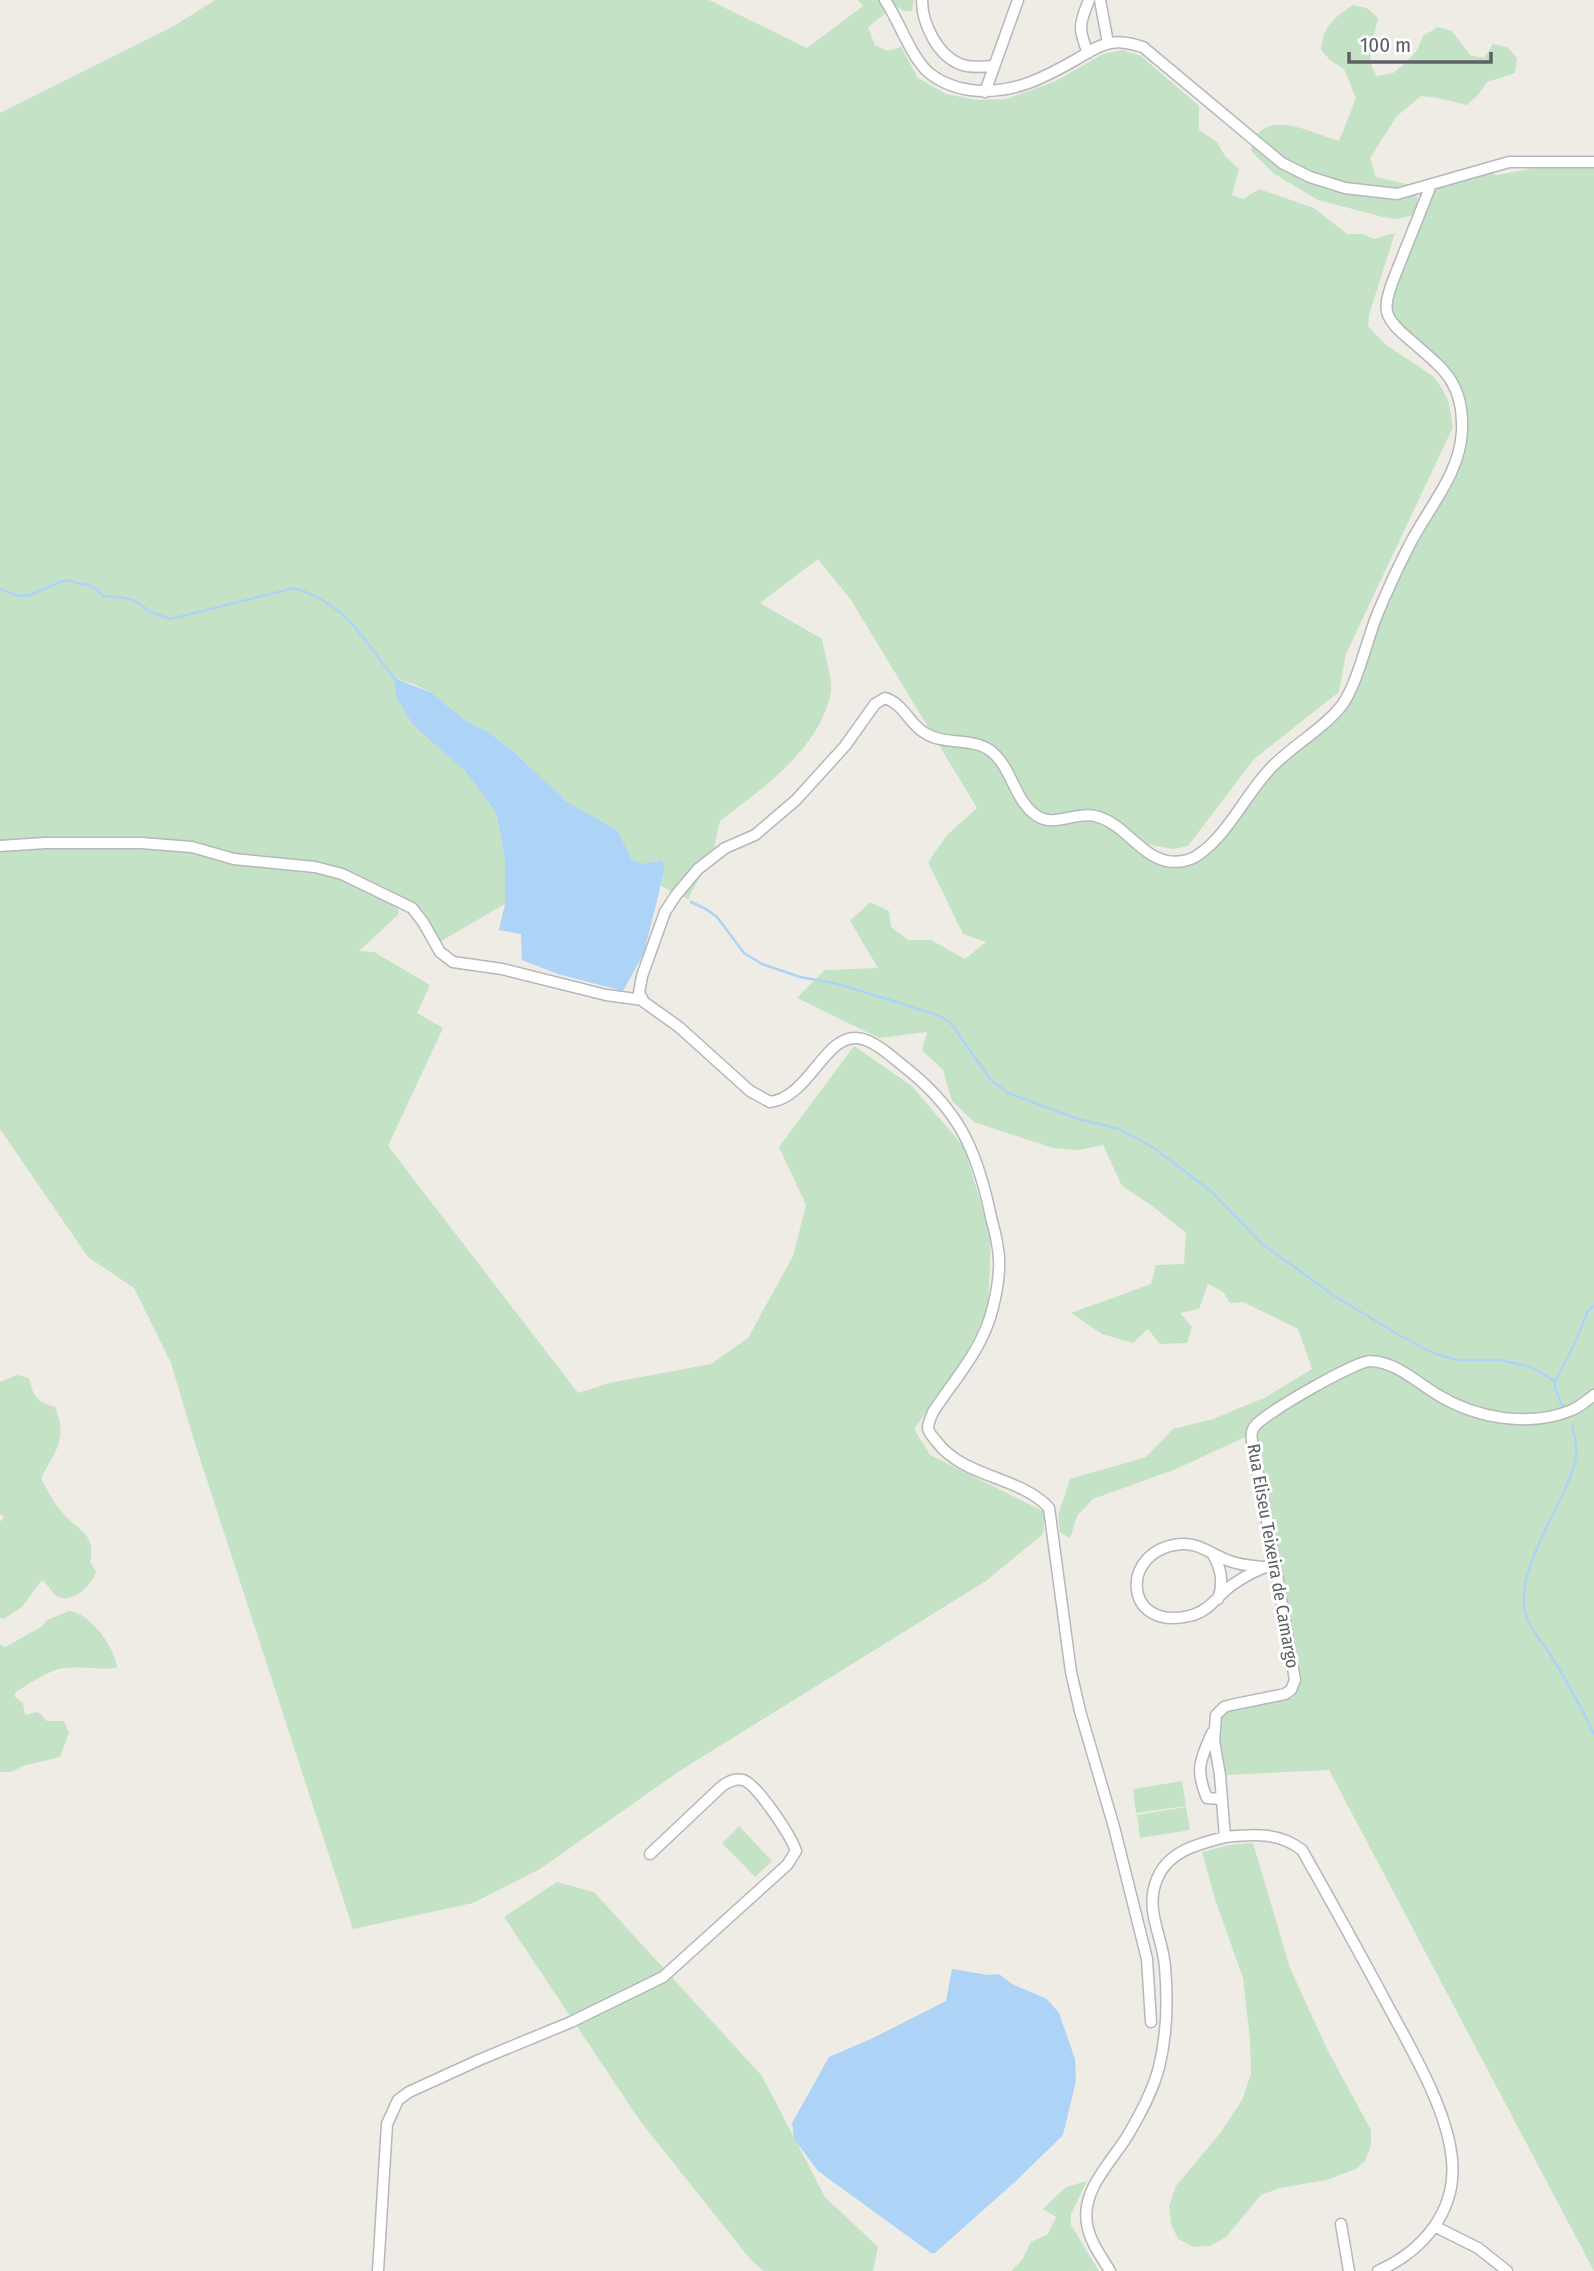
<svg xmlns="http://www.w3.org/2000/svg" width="1594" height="2271" font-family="'Fira Sans Condensed',sans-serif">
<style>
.green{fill:#c4e3c6}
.water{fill:#add3f7}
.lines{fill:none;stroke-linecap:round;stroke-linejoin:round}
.stream{stroke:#add3f7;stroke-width:2.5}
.minor-casing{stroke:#b6b7bb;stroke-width:13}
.minor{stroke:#fff;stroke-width:10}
.labels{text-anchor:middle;stroke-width:6;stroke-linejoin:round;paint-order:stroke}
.street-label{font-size:18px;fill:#5d6064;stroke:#fff}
</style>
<rect width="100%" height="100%" fill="#eeece5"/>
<path class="green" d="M215 0H709L807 48 863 6 858 0H914L912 11H904L895 6 868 27 875 45 887 51 901 47 918 78 946 94 976 100 1006 99 1056 81 1103 54 1122 50 1141 56 1199 106V130L1217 142 1225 156 1239 169 1232 195 1243 199 1259 189 1314 208 1347 234H1363L1374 239 1395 233 1369 315 1368 326 1386 345 1433 376 1443 390 1449 403 1453 427 1346 654 1339 692 1254 759 1188 846 1173 849 1136 842 1168 861 1197 857 1249 793 1341 707 1378 613 1459 453 1457 390 1394 325 1387 297 1431 185 1482 169 1497 175 1535 168H1594V2271L1329 1770 1224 1775 1217 1727 1222 1714 1233 1708 1293 1698 1300 1687 1256 1432 1176 1469 1093 1499 1077 1516 1070 1538 1060 1532 1058 1515 1070 1479 1146 1457 1173 1429 1213 1419 1264 1398 1312 1369 1298 1329 1243 1302 1230 1303 1223 1292 1208 1284 1199 1309 1180 1313 1192 1327 1187 1343 1160 1344 1148 1329 1133 1343 1102 1334 1071 1313 1151 1284 1156 1265 1184 1264 1186 1233 1151 1205 1122 1186 1103 1145 1079 1150 1053 1148 974 1122 952 1101 943 1070 922 1050 927 1032 879 1038 797 998 825 970 878 968 850 921 870 902 889 911 891 927 908 940H931L965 959 986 942 963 934 928 862 947 835 977 808 851 600 818 559 760 603 822 639C824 653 833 679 831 692 820 749 763 788 720 821L713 852 688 899 661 886 664 872 632 860 618 831 566 801 514 752 487 731 467 722 432 693 416 685 394 678 413 724 465 771 496 812 505 859V904L436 944 424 922 395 900 399 914 359 951 374 952 430 985 417 1013 443 1028 388 1146 578 1393 609 1383 711 1364 748 1338 793 1256 806 1205 779 1147 854 1046 912 1086 964 1147 991 1237 988 1310 963 1360 914 1429 930 1455 1045 1512 1043 1534 986 1581 681 1770 540 1869 473 1903 353 1929 192 1434 171 1363 134 1288 88 1257 0 1129V113L174 26Z
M1353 5 1367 8 1378 18C1374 41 1363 55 1377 76L1393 73 1407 62 1417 50 1423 36 1438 27 1452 31 1470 55 1484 58 1493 44 1507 47 1517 58 1515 73 1487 82 1478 95 1467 105 1438 98 1421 96 1397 116 1370 158 1376 177 1411 185 1418 199 1413 215 1397 219 1383 217 1318 200 1273 173 1251 151C1252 147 1253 139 1256 136 1274 111 1316 135 1339 141L1356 98 1344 69 1331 61 1321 50C1322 28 1334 17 1353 5Z
M17 1375 29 1378C34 1397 35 1401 55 1407 68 1440 56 1450 41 1478 47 1490 53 1502 62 1512 77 1531 97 1533 90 1562L96 1572C92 1585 72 1605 57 1596 51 1592 48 1584 42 1580L22 1607 3 1619 0 1618V1522L4 1517 0 1514V1382Z
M69 1611C90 1612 116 1649 117 1668 97 1670 78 1665 59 1669 49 1671 23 1687 15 1693L14 1696 23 1703 25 1715 38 1712 47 1721H64L69 1733 60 1757 23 1766 11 1772H0V1644L5 1647 41 1627 47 1620Z
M1182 1781 1186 1806 1136 1813 1133 1789Z
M1186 1807 1190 1830 1140 1838 1137 1815Z
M739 1826 772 1861 755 1877 722 1843Z
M1253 1843 1290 1968 1328 2051 1371 2130V2145L1365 2161 1356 2169 1326 2180 1280 2188 1261 2195 1226 2237 1210 2246 1193 2247 1178 2239 1171 2224 1169 2206 1176 2186 1221 2132 1242 2100 1251 2074 1250 2040 1243 1978 1216 1902 1202 1852 1229 1845Z
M557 1882 594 1892 762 2076 825 2197 878 2247 873 2271H763L750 2259 640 2121 504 1917Z
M1087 2181 1071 2214V2225L1099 2271H1011L1022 2260 1031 2242 1048 2234 1056 2217 1043 2209 1066 2187Z"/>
<path class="water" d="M394 678 432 693 467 722 487 731 514 752 566 801 618 831 632 860 644 864 663 860 664 872 644 953 623 991 558 974 522 960 521 934 499 930 505 904V859L496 812 465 771 413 725 396 696Z
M952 1969 988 1975 999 1974 1012 1984 1047 1999 1059 2013 1075 2059 1076 2081 1063 2135 1017 2180 935 2253H931L818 2171 794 2139 792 2123 829 2057 873 2038 946 2001Z"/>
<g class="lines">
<path class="stream" d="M0 589 19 596 30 595 65 580 92 586 104 596 125 598 135 601 149 611 170 619 294 588C347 603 363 640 395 679
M691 902 706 909 717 917 744 953 762 964 800 977 834 983 887 999 937 1015 950 1022 990 1079 1008 1093 1078 1119 1119 1129 1154 1148 1212 1192 1261 1243 1333 1295 1399 1335 1435 1354 1457 1360H1500L1531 1367 1555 1381V1388L1563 1407
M1556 1380 1574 1345 1588 1311 1594 1306
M1572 1426C1575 1438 1578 1450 1575 1462 1565 1505 1510 1573 1527 1618 1531 1631 1543 1643 1550 1654 1566 1680 1581 1706 1594 1734"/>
<g class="minor-casing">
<path id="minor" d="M885 0C899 21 909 52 926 70 937 81 955 88 970 90 1011 95 1042 79 1077 59 1087 53 1098 45 1111 43 1122 41 1132 44 1143 47L1282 163 1310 177 1345 188 1397 194 1509 162H1594
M922 0C922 23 937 55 960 64 969 68 983 67 993 66
M1100 0 1108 43
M1088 53C1078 29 1079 24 1089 0
M985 92 1018 0
M0 846 45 843H141L192 847 234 859 315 867 342 874 412 908 423 922 440 952 453 962 502 969 606 995 643 1000
M1212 1553C1221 1567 1224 1583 1218 1599
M1263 1567C1251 1566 1238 1565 1227 1560 1211 1554 1199 1543 1182 1544 1119 1548 1122 1632 1189 1616 1209 1612 1217 1596 1232 1585 1245 1576 1260 1568 1275 1564
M1212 1733C1200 1760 1195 1770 1207 1798L1221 1799
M1225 1837C1253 1834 1279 1832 1302 1850 1331 1901 1359 1952 1387 2004 1410 2047 1448 2110 1452 2160 1457 2211 1423 2251 1378 2271
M1151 2022 1147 1959 1114 1827 1080 1711 1071 1672 1049 1508C1022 1477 964 1478 937 1442 934 1438 929 1434 928 1428 928 1423 931 1417 933 1412 956 1377 983 1349 993 1307 998 1287 1002 1264 997 1243 996 1235 993 1226 991 1217 977 1149 958 1108 902 1065 890 1055 872 1039 857 1038 825 1035 809 1097 770 1102L750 1091 679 1027 644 1002 639 993 642 976 665 912 676 895 698 869 725 848 755 835 796 800 845 746 875 704 885 698C904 704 909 724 925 733 945 746 973 737 991 751 1011 767 1014 797 1033 813 1052 830 1074 811 1095 816 1123 822 1139 855 1167 861 1177 863 1190 861 1198 855 1228 835 1245 795 1270 769 1290 747 1326 727 1342 705 1357 685 1367 640 1377 615 1387 591 1399 565 1411 542 1430 506 1460 473 1462 431 1464 381 1442 368 1409 339 1401 332 1392 325 1388 315 1384 305 1389 293 1392 283L1431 185
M1341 2224 1349 2271
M1436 2227 1478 2248 1507 2271
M378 2271 387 2124 398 2100 409 2092 479 2060 571 2022 663 1977 787 1865 796 1851C791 1836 757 1784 743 1780 735 1778 729 1781 722 1786L650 1854
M1110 2271C1101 2256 1090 2242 1087 2224 1081 2189 1112 2162 1128 2135 1141 2113 1153 2091 1159 2067 1167 2035 1168 2001 1165 1967 1163 1937 1144 1910 1157 1879 1168 1851 1198 1844 1225 1837L1220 1775 1214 1741 1216 1715 1224 1707 1231 1705 1285 1694 1291 1690 1295 1680 1275 1564 1252 1441C1251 1435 1251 1430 1255 1426 1265 1413 1357 1360 1371 1361 1396 1362 1418 1383 1438 1395 1476 1418 1529 1428 1572 1410 1580 1407 1587 1400 1594 1395"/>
</g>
<use href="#minor" class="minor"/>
</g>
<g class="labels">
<g class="street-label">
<text transform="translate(1273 1556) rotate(80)" y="6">Rua Eliseu Teixeira de Camargo</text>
</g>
</g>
<path d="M1349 52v10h142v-10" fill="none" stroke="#5d6064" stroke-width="3.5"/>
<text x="1360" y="52" font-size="21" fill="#5d6064" stroke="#ffffff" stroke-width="5" paint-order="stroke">100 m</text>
</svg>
